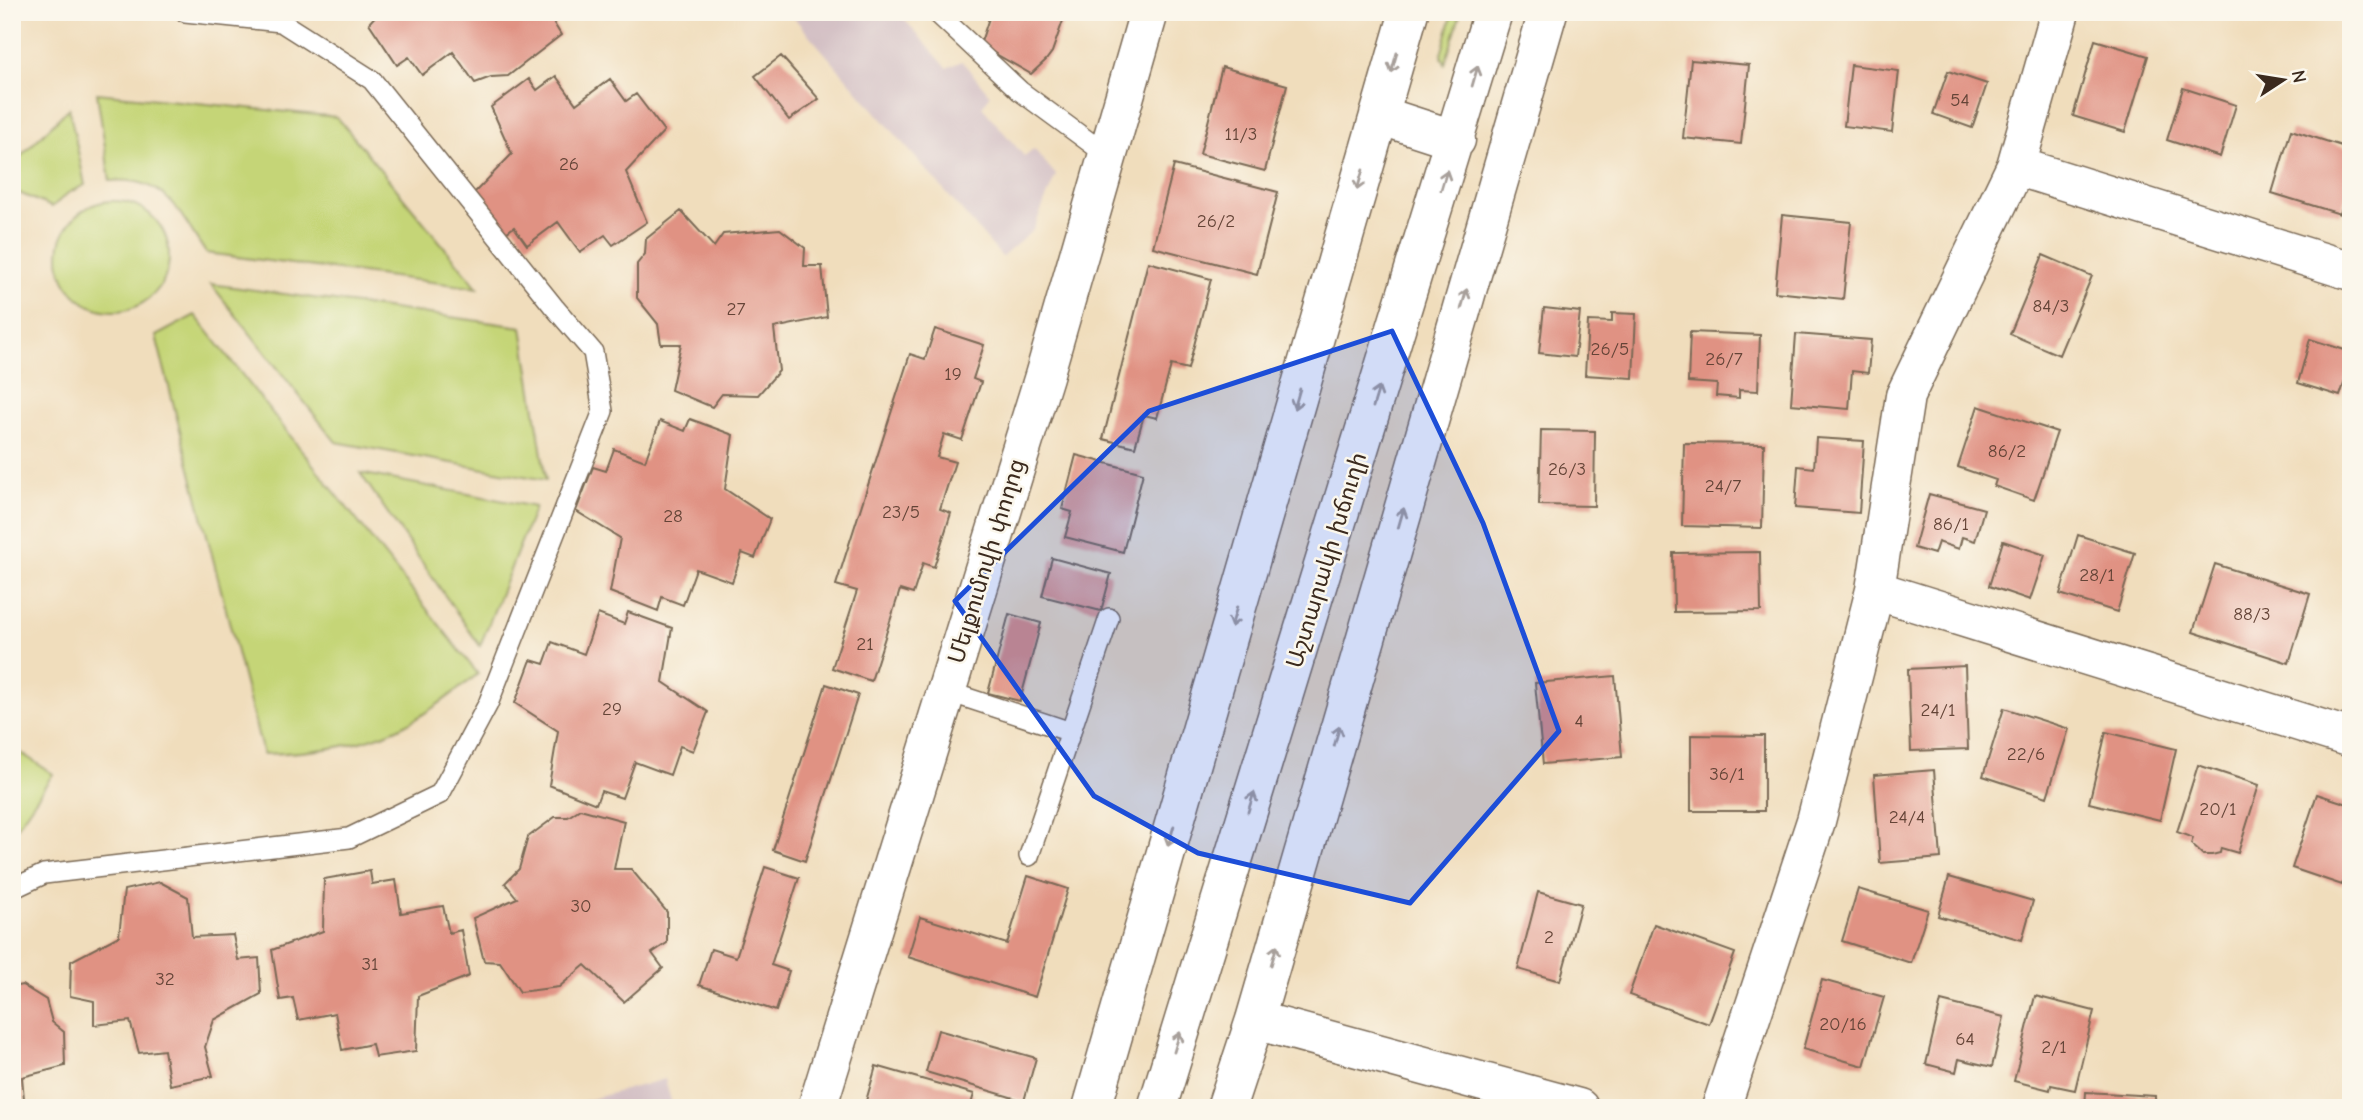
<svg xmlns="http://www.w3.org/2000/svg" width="2363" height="1120" font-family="'Comic Neue','Noto Sans Armenian',sans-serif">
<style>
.industrial{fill:#d2bec3}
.green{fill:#c5d577;stroke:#80804a;stroke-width:2}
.building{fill:#e09283}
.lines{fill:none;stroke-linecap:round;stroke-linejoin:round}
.lane-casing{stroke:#7a6955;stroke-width:22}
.street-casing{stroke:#7a6955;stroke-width:41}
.secondary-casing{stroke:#7a6955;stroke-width:41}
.primary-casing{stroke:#7a6955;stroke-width:41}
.lane{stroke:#fff;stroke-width:19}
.street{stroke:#fff;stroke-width:38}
.secondary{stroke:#fff;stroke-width:38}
.primary{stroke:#fff;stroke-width:38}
.oneway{stroke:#a79f9a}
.marked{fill:#1d4ed8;fill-opacity:0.2;stroke:#1d4ed8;stroke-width:5;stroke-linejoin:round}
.labels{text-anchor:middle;stroke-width:5;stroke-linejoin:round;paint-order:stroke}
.number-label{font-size:19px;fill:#644437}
.street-label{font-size:23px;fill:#3b2a1e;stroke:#fbf7ec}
</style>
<rect width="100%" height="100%" fill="#fbf7ec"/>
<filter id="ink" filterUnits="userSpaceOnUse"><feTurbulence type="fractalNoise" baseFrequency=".0143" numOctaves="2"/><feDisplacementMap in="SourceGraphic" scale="14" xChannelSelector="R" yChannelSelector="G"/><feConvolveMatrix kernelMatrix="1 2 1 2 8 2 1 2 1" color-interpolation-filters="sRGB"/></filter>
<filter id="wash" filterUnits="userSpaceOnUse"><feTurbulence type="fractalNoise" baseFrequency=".00686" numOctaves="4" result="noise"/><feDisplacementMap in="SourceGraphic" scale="28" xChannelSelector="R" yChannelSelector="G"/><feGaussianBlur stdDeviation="1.57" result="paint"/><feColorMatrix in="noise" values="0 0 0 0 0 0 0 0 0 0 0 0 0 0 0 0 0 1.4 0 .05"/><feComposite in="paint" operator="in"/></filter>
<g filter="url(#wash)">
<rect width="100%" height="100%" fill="#f0ddbc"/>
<path class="industrial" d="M789 12H898L947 68 962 61 990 95 982 107 1024 156 1034 149 1056 175 1033 230 1002 257Z
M665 1079 673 1108H558Z"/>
<path class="green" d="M1453 12H1461L1445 64 1441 55Z
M97 93 337 117 478 288 206 253C178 212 167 176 110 181Z
M69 108 85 185 68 193 52 207 12 190V165Z
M59 256a55 55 0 1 1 110 0a55 55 0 1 1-110 0Z
M211 284 522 327 546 480 336 442Z
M195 315 478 674C452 694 426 715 397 729 358 747 305 753 263 754L156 336Z
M360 473 535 507 480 646Z
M12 747 53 774 17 827 12 824Z"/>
<g id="blocks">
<path class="building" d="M379 12H547L561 35 508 76 491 77 475 83 453 52 422 75 409 57 397 65 369 23Z
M991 12H1066L1052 52 1046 60 1031 74 980 45Z
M1961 12H1994L1982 20Z
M2095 40 2148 56 2125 132 2073 116Z
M781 56 819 99 789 120 755 76Z
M1691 60 1749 65 1741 144 1683 138Z
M1851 65 1899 71 1892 132 1844 126Z
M1222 67 1287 85 1265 171 1200 154Z
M1948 71 1987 84 1972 128 1933 114Z
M556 76 576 104 610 79 626 101 636 94 664 131 626 172 647 222 613 245 605 235 580 252 558 222 527 245 514 227 503 235 474 193 512 154 491 107 529 79 537 90Z
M2183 88 2236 105 2220 157 2167 140Z
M2291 130 2351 149V180L2340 214 2272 193Z
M1174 165 1278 192 1257 274 1153 247Z
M681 211 714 247 723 234 780 229 805 248 804 266H822L827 317 774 328 779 371 758 395 722 394 712 407 671 390 681 344H661L658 324 637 298V264L645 254 646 239Z
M1782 215 1851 222 1843 299 1775 292Z
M2043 255 2092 276 2059 355 2010 334Z
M1148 262 1211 279 1188 369 1171 365 1157 418 1144 415 1135 447 1103 439Z
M1544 308 1580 312 1575 357 1539 353Z
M1612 313 1636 314 1633 378 1585 375 1588 321 1612 322Z
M935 329 984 345 973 379 981 382 962 440 944 434 937 457 955 462 940 509 951 513 934 567 923 563 913 594 900 590 871 681 832 668 857 591 836 585 910 354 925 359Z
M1690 332 1760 335 1758 391 1739 390V398L1716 396 1717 384 1688 382Z
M1796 334 1871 340 1868 373 1852 371 1849 409 1791 404Z
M2310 339 2351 352V362L2340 396 2298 383Z
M1978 406 2057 432 2034 500 1994 486 1996 480 1958 467Z
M690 419 733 435 725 489 770 519 755 558 742 553 732 582 696 569 683 605 662 597 658 611 610 592 620 538 576 511 593 467 606 471 614 449 645 461 660 421 685 431Z
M1541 430 1595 431 1594 506 1539 505Z
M1816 438 1864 441 1859 513 1795 508 1798 466 1814 468Z
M1684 443 1764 444 1762 528 1682 526Z
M1076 455 1143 473 1123 552 1065 537 1072 512 1062 509Z
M1929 494 1984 509 1975 541 1962 537 1959 549 1938 542 1934 554 1914 548Z
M2078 535 2135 553 2117 612 2060 594Z
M2003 541 2045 555 2030 600 1989 586Z
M1760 552 1761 611 1674 612 1673 553Z
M1052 558 1111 574 1101 611 1042 596Z
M2215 564 2310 594 2289 663 2193 632Z
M628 612 672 628 663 682 708 712 693 751 680 746 670 775 635 762 622 798 601 791 596 804 549 785 558 731 515 703 531 660 544 664 552 642 584 654 598 614 624 624Z
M1009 614 1041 623 1020 701 988 693Z
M1965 666 1968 749 1911 751 1908 669Z
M1615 676 1622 757 1543 764 1535 683Z
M826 684 858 695 805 861 773 850Z
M2004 708 2069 729 2047 797 1983 776Z
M2106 732 2176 749 2160 820 2089 803Z
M1691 735 1764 736V811H1691Z
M2198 765 2259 785 2238 853 2221 848 2220 853 2212 855H2203L2191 844 2193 838 2177 832Z
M1934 770 1941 858 1880 863 1874 775Z
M2317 794 2351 805V859L2342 885 2292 868Z
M580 809 624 821 614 869H631L667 912V943L652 953 663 968 624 1002 585 965 559 987 520 992 500 962 484 961 473 918 517 898 505 883 519 869 528 837 555 817H568Z
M765 867 799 878 771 965 789 971 776 1011 699 985 711 949 736 957Z
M370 871 372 884 396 880 401 913 443 906 449 933 461 930 469 976 418 996 416 1051 375 1057 372 1044 342 1050 335 1013 298 1020 293 998 280 1000 272 950 323 931 324 879Z
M1028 876 1068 889 1035 997 908 957 920 917 1007 944Z
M1949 877 2033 901 2022 940 1938 916Z
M160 882 188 897 192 937 233 935 238 960 259 958 261 994 214 1020 205 1047 213 1076 170 1085 164 1050 139 1053 130 1021 94 1025V1001L70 996 71 961 119 936 124 890Z
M1858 889 1928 910 1911 963 1842 941Z
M1538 892 1581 904 1560 981 1518 969Z
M1654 924 1735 953 1709 1024 1629 995Z
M1822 980 1884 997 1864 1066 1803 1049Z
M22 985 46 1000 52 1022 64 1032 65 1066 22 1077 24 1099 19 1108H12V987Z
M2035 996 2094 1011 2075 1090 2051 1085 2050 1090 2014 1081Z
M1941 1001 2004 1017 1992 1067 1959 1059 1956 1072 1926 1064Z
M938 1030 1036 1058 1024 1101 926 1072Z
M876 1066 974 1094 970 1108H864Z
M2086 1092 2155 1096V1108H2085Z"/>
</g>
</g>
<g filter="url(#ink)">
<use href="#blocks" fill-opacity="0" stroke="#7a6955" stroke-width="2"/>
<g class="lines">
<g class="lane-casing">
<path id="lane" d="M936 12 1020 91 1107 155
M946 691 1071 732
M1029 856 1109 618
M12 889 44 874 349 838 440 794 488 704 603 411 593 352 554 307 372 80 281 22 185 12"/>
</g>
<g class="street-casing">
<path id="street" d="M2016 166 2351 271
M1875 590 2351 738
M1721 1108 1816 821 1875 590 1905 396 2016 166 2060 12"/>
</g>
<g class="secondary-casing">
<path id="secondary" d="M1255 1020 1579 1108
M817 1108 1044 376 1149 12
M1226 1108 1255 1020 1548 12"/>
</g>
<g class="primary-casing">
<path id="primary" d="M1379 115 1456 140
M1092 1108 1409 12
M1157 1108 1493 12"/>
</g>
<use href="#lane" class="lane"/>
<use href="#street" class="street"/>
<use href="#secondary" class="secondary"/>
<use href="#primary" class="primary"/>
</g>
<defs><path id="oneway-shaft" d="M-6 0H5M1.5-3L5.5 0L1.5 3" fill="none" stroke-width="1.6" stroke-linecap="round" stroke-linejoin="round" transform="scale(1.75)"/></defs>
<g class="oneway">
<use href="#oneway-shaft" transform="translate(1394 63) rotate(106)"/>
<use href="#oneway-shaft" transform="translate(1475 76) rotate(-74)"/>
<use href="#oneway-shaft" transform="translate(1360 180) rotate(106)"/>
<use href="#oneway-shaft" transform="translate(1444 180) rotate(-73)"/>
<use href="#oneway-shaft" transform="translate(1464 299) rotate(-74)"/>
<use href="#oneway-shaft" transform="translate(1376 397) rotate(-73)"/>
<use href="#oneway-shaft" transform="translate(1297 399) rotate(106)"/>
<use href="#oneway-shaft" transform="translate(1401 518) rotate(-74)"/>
<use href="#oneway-shaft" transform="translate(1234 617) rotate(106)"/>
<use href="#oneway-shaft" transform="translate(1337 736) rotate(-74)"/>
<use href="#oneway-shaft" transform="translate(1251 802) rotate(-73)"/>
<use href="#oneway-shaft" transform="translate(1171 836) rotate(106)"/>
<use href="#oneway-shaft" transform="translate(1274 955) rotate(-74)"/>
<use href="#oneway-shaft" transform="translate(1177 1042) rotate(-73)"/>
</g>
</g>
<path class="marked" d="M1392 331 1483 523 1559 731 1410 903 1198 853 1094 796 955 601 1149 411Z"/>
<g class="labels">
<g class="number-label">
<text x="1960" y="106">54</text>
<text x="1241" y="140">11/3</text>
<text x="569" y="170">26</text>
<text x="1216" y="227">26/2</text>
<text x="2051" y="312">84/3</text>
<text x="736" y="315">27</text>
<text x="1610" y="355">26/5</text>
<text x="1724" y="365">26/7</text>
<text x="953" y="380">19</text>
<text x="2007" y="457">86/2</text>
<text x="1567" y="475">26/3</text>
<text x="1723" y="492">24/7</text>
<text x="901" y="518">23/5</text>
<text x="673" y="522">28</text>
<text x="1951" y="530">86/1</text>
<text x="2097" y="581">28/1</text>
<text x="2252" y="620">88/3</text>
<text x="865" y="650">21</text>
<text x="612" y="715">29</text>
<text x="1938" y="716">24/1</text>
<text x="1579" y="727">4</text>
<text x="2026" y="760">22/6</text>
<text x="1727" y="780">36/1</text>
<text x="2218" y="815">20/1</text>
<text x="1907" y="823">24/4</text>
<text x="581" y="912">30</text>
<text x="1549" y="943">2</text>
<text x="370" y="970">31</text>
<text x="165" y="985">32</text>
<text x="1843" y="1030">20/16</text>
<text x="1965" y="1045">64</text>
<text x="2054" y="1053">2/1</text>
</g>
<g class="street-label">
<text transform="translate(1326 560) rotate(-73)" y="8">Աշտարակի խճուղի</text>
<text transform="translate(986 561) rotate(-73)" y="8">Մելքումովի փողոց</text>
</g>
</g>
<rect width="2363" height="1120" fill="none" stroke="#fbf7ec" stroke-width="42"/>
<g transform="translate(2283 80) rotate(78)" stroke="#fbf7ec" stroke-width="5" paint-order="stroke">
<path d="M0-5L12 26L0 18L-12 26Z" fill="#3b2a1e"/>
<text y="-10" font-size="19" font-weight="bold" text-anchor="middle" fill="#3b2a1e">N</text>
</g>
</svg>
